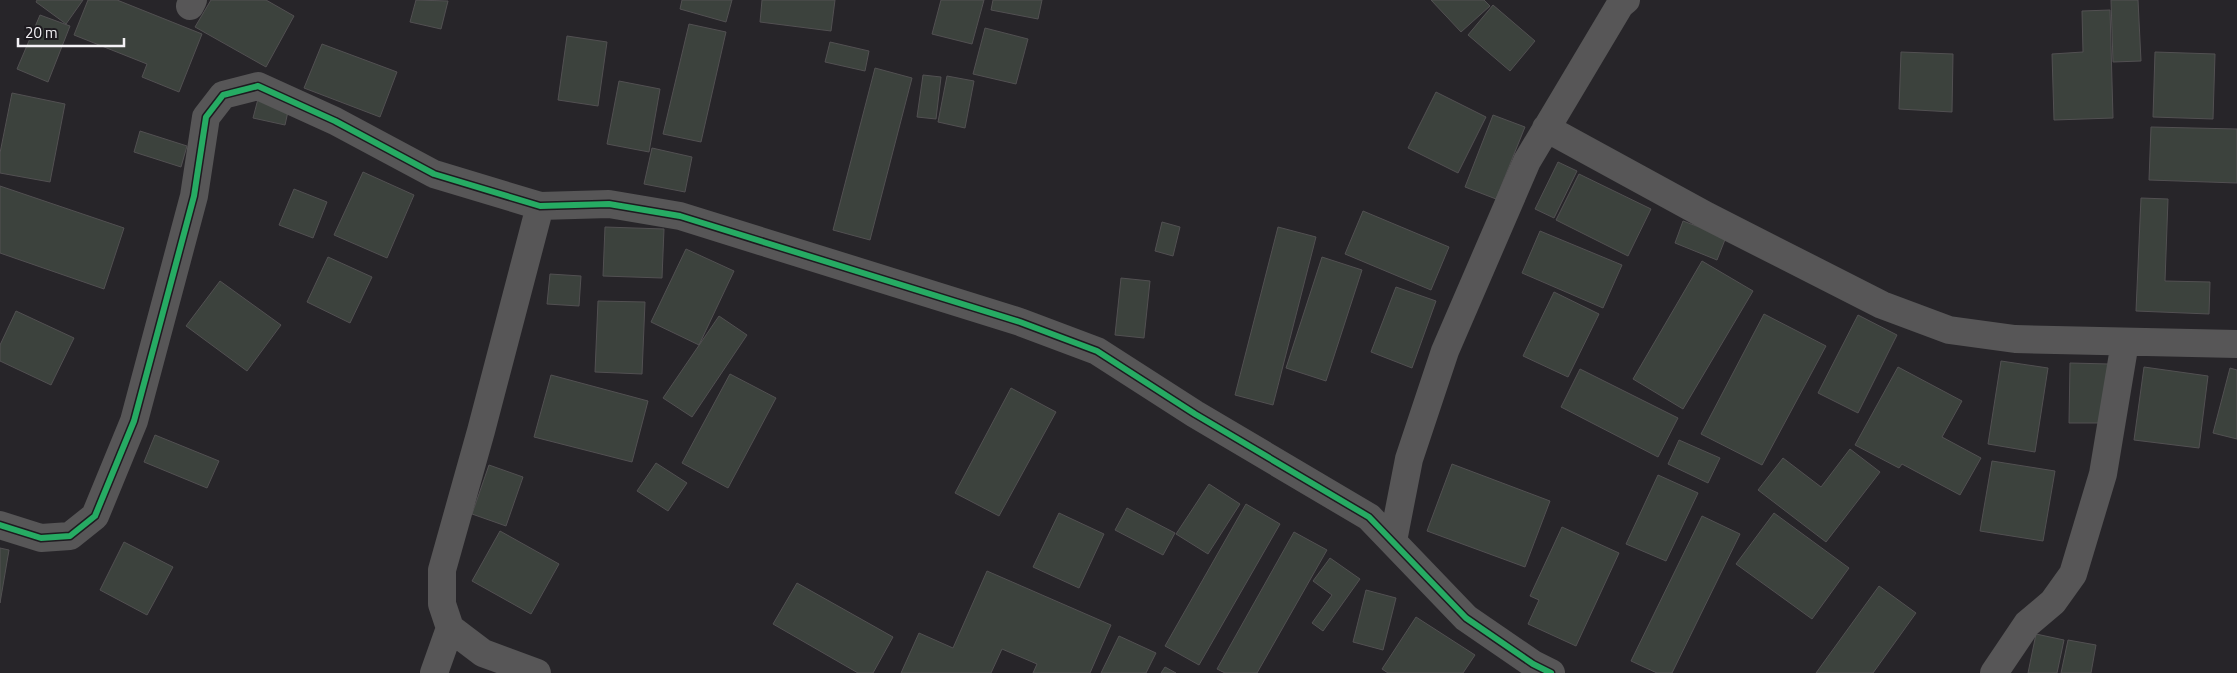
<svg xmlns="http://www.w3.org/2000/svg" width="2237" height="673" font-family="'Titillium Web',sans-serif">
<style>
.building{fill:#3c423d;stroke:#525052}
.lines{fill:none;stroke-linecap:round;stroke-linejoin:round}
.minor{stroke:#575657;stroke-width:28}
.cycleway-casing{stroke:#1e1b20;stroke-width:9}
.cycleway{stroke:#26ab63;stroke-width:6}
</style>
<rect width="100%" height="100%" fill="#272529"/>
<path class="building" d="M37 0H83L66 24 36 2Z
M88 0H117L202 34 179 92 142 77 147 64 74 35Z
M211 0H266L294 16 266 67 195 27Z
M416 0 448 1 441 29 410 22Z
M682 0H732L726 22 680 9Z
M762 0H835L831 31 760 22Z
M941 0H984L972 44 932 34Z
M993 0H1042L1038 19 991 10Z
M1431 0H1484L1490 6 1461 32Z
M2111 0H2138L2141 61 2113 62Z
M1493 5 1535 41 1510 71 1468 35Z
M2110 10 2113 118 2054 120 2052 54 2083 52 2082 11Z
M40 15 70 26 48 82 17 69Z
M689 24 726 32 701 142 663 134Z
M985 28 1028 39 1016 84 973 74Z
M567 36 607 42 598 106 558 100Z
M830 42 869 51 865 71 825 62Z
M322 44 397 72 380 117 304 88Z
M1901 52 1953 54 1952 112 1899 109Z
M2155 52 2215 54 2213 119 2153 117Z
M875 68 912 78 870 240 833 230Z
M923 75 941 77 936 119 917 117Z
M947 76 974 81 965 128 938 122Z
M619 81 660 89 649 152 607 144Z
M1436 92 1486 117 1458 173 1408 148Z
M12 93 65 104 50 182 0 173V153Z
M258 99 289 107 285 125 253 118Z
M1493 115 1525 127 1496 199 1465 187Z
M2151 127 2237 129V183L2149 180Z
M140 131 187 146 181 167 134 152Z
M652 148 692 157 685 192 644 184Z
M1558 162 1577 171 1554 218 1535 209Z
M363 172 414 195 387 258 334 235Z
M1579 174 1651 209 1628 256 1556 220Z
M0 186 124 228 104 289 0 253Z
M294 189 327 202 313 238 279 225Z
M2141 198 2168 199 2165 281 2210 282 2209 314 2136 311Z
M1363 211 1449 247 1431 290 1345 254Z
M1683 221 1726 237 1717 260 1675 243Z
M1162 222 1180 227 1173 256 1155 251Z
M605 227 664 229 662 278 603 276Z
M1278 227 1316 237 1273 405 1235 395Z
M1540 231 1622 265 1603 308 1522 273Z
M686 249 734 271 699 345 651 322Z
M328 257 372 277 350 323 307 302Z
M1322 257 1362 270 1326 381 1286 368Z
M1702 261 1753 291 1683 409 1633 379Z
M550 274 581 276 579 306 547 304Z
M1121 278 1150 281 1144 338 1115 335Z
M220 281 281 325 247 371 186 326Z
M1396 287 1436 301 1412 368 1371 352Z
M1554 292 1599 314 1568 377 1523 356Z
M598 301 645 302 642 374 595 372Z
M16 311 74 338 51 385 0 361V345Z
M1764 314 1826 346 1762 465 1701 434Z
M1858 315 1897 335 1858 413 1818 393Z
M719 316 747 335 692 417 663 398Z
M2001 361 2048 368 2035 452 1988 444Z
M2070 363 2109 364V423H2069Z
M1898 367 1962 401 1942 437 1981 458 1960 495 1902 464 1899 468 1855 445Z
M2144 367 2208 376 2199 448 2134 440Z
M2230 368 2237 370V439L2213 433Z
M1580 369 1678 418 1658 457 1561 407Z
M730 374 776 398 728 488 682 463Z
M551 375 648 401 632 462 534 437Z
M1011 388 1056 412 999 516 955 493Z
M155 435 219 461 207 488 144 462Z
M1679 440 1720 458 1708 483 1668 464Z
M1850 449 1880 472 1826 542 1758 490 1783 458 1821 487Z
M1992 461 2055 471 2043 541 1980 531Z
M656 463 687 483 668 511 637 491Z
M1452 464 1550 501 1525 567 1427 531Z
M489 465 523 477 506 526 472 514Z
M1658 475 1698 493 1666 561 1626 544Z
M1209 484 1240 504 1208 554 1176 534Z
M1246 504 1280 524 1199 665 1165 646Z
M1127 508 1175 533 1163 555 1115 530Z
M1059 513 1104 534 1079 588 1033 567Z
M1774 513 1849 568 1812 619 1736 564Z
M1702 516 1740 534 1672 673H1657L1631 661Z
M1562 527 1619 553 1576 646 1528 624 1539 600 1530 596Z
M500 531 559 564 531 614 472 581Z
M1294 532 1327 550 1257 673H1225L1217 669Z
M124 542 173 567 147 615 100 590Z
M0 548 9 550 0 603Z
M1330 558 1360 579 1323 631 1312 623 1332 595 1313 581Z
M987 571 1111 625 1090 673H1033L1037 664 1002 649 991 673H901L919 633 953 648Z
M797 583 893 637 873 673H858L773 624Z
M1879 586 1916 613 1873 673H1816Z
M1366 590 1396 598 1383 650 1353 642Z
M1416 617 1475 655 1463 673H1388L1382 669Z
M2036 634 2064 640 2057 673H2028Z
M1119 636 1156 653 1146 673H1101Z
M2068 640 2096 645 2091 673H2061Z
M1165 667 1176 673H1161Z"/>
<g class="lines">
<path class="minor" d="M190 6 193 0
M1546 128 1707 216 1882 305 1949 330 2015 339 2237 344
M0 525 41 538 70 536 95 516 134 421 194 196 206 117 223 95 258 86 335 121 434 174 540 206 609 204 680 216 1020 322 1097 351 1195 414 1369 517 1466 618 1533 664 1551 673
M1393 541 1409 459 1445 351 1527 161 1620 5 1626 0
M434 673 450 628
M537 673 483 653 450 628 442 604V570L481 431 540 206
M1994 673 2027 624 2053 602 2073 574 2103 474 2125 342"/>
<g class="cycleway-casing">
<path id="cycleway" d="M0 525 41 538 70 536 95 516 134 421 194 196 206 117 223 95 258 86 335 121 434 174 540 206 609 204 680 216 1020 322 1097 351 1195 414 1369 517 1466 618 1533 664 1551 673"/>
</g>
<use href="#cycleway" class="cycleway"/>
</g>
<path d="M18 38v8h106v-8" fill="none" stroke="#f4f2f6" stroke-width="2.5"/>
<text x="25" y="38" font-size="15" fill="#f4f2f6" stroke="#1e1b20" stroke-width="4" paint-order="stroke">20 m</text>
</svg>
